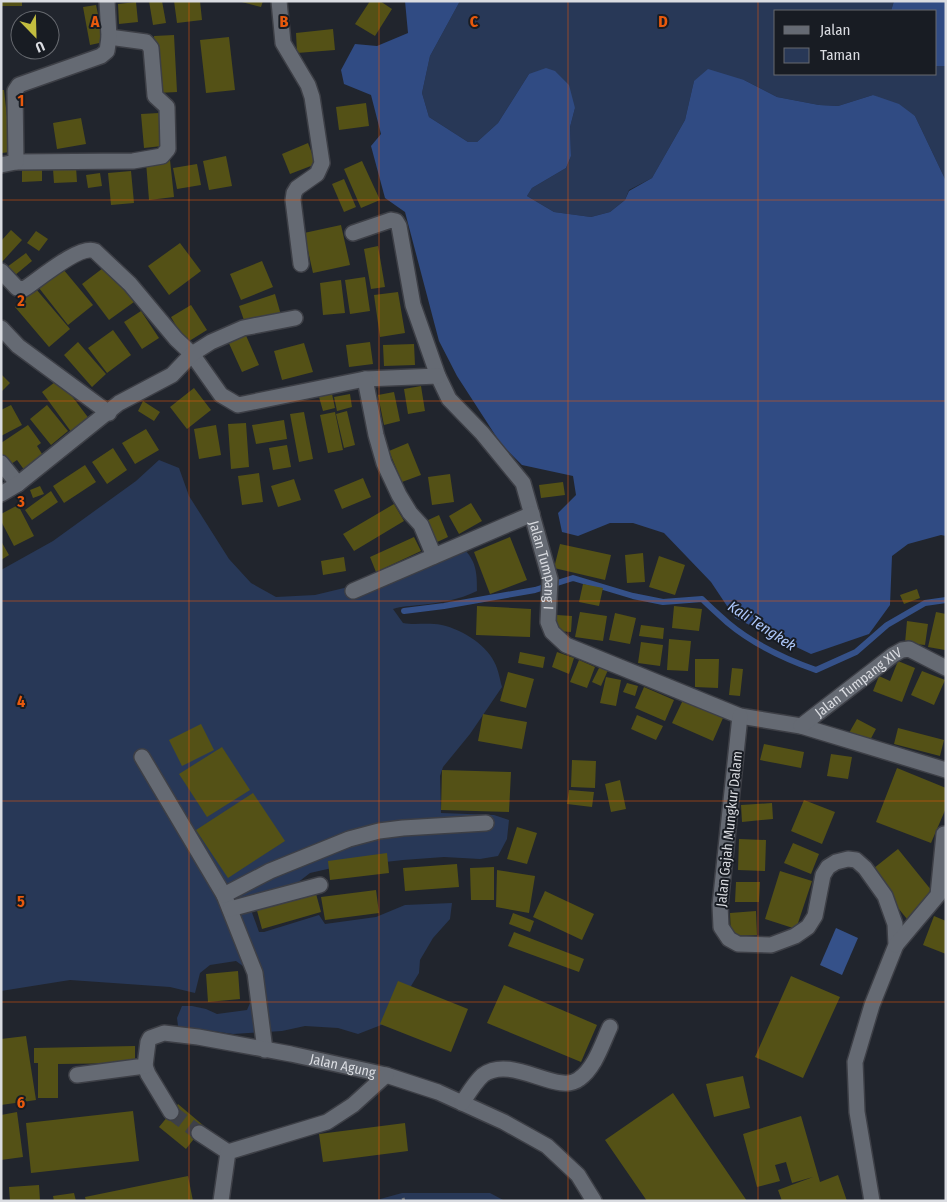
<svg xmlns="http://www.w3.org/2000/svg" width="947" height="1202" font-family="'Fira Sans Condensed',sans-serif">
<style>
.green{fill:#283857}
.forest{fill:#304b83}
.water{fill:#355189}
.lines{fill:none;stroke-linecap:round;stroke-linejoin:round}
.stream{stroke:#355189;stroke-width:6}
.building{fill:#545116}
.minor-tunnel{stroke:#3d4048;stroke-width:15;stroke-dasharray:15 8;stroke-linecap:butt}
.minor-casing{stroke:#3d3f46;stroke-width:18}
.path{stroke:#74777d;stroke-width:3;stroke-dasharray:2.5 2.5;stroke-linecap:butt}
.minor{stroke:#656a73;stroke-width:15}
.grid{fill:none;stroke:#e8590c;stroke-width:1;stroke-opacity:0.55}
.labels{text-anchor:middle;stroke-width:4;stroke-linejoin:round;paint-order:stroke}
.street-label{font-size:14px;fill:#dadce1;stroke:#181c23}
.water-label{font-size:15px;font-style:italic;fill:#adc7fa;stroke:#181c23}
.grid-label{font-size:16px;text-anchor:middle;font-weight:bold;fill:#e8590c;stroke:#181c23;stroke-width:4;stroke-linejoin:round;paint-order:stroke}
</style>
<rect width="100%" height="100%" fill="#21252d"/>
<path class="green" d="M460 1H894L891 11H776V74H936V66H946V181L915 116 873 95 838 106 819 105 777 97 744 80 694 81 685 120 652 178 629 190 625 200 610 212 591 217 554 212 527 196 532 188 566 168 571 156 570 127 575 108 529 74 498 123 477 142H468L429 117 422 93 430 56Z
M159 460 179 468 189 496 229 559 251 583 276 597 315 595 394 576 465 550C477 563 477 575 477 591 459 600 439 603 420 605 410 606 402 606 393 609L403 623C414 625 423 623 434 624 454 625 482 641 492 658 498 667 499 676 502 687L470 734 443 767 440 776 441 813 494 815 509 820 507 839 498 856 480 859 444 857 403 860 332 868 310 873 292 887 250 907 259 932H264L319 915 325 924 376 917 405 905 452 903 450 919 433 938 420 960 419 973 389 1022 358 1034 338 1028 305 1026 282 1031 233 1034 178 1026 177 1018 182 1006H192L206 1009 217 1014 247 1010 253 996 247 969 236 961 210 965 200 973 195 993 170 987 70 980 1 991V570L53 541 136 481Z
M402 1193H490L505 1201H373Z"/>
<path class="forest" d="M405 1H460L430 56 422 93 429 117 468 142H477L498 123 529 74 546 68 555 71 569 85 575 108 570 127 571 156 566 168 532 188 527 196 554 212 591 217 610 212 625 200 629 191 652 178 685 120 694 81 708 69 744 80 777 97 819 105 838 106 873 95 899 104 915 116 946 181V536L941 535 908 544 892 556 890 605 869 634 811 654 735 618 711 582 664 533 633 523H610L578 536 562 532 558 513 576 495 573 476 522 465 501 444 457 376 439 341 405 212 385 198 371 146 381 134 371 95 344 84 341 70 355 44 377 46 408 33Z
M894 1H946V66H936V11H891Z"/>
<path class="water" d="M836 928 858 938 842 975 820 965Z"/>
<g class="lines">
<path class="stream" d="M404 611 444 606 535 590 573 578 633 596 663 602 702 599C710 607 719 615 728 623 753 644 785 659 816 670L856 652 887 625 925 603 946 600"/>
</g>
<path class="building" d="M1 1H22V6H1Z
M149 1H162L166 23 153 25Z
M174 1H200L202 20 177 23Z
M238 1H263L261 7Z
M370 1H380L392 9 375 36 355 24Z
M136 2 138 22 119 24 118 4Z
M96 5 104 42 90 45 83 7Z
M333 29 335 50 297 53 296 33Z
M174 35 177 92 158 93 154 36Z
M229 37 235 90 206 93 200 40Z
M1 90H4L11 152 1 153Z
M366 103 369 126 339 130 336 107Z
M159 113 162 146 144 148 141 114Z
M81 118 86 144 57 149 53 123Z
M308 143 316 164 290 174 282 154Z
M226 156 232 186 209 190 203 161Z
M170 160 174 197 149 200 146 162Z
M362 161 380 200 361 208 344 169Z
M42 164V181L22 182V165Z
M197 164 201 185 177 189 173 168Z
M76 167 77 182 54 183 53 169Z
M131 171 134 203 111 205 108 173Z
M100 173 102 186 88 188 86 175Z
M344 179 356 207 344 212 332 184Z
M341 225 350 265 313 273 304 233Z
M11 230 22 240 1 263V241Z
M36 231 48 239 39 251 27 243Z
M180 243 201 271 169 295 148 266Z
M378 246 385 287 371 289 364 249Z
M26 253 32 261 14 276 7 267Z
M262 261 273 287 241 300 230 274Z
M107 265 134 302 109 320 82 284Z
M63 269 93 305 68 325 39 288Z
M365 277 370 311 350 314 345 280Z
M341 280 345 313 323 315 320 283Z
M36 289 70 329 49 347 15 307Z
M398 292 405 333 380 337 374 295Z
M275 294 281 315 246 326 239 306Z
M191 305 207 330 186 343 171 317Z
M141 311 159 338 142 349 124 322Z
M113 330 131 355 107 373 88 348Z
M244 331 259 365 242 372 227 339Z
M78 342 106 374 92 387 64 355Z
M370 342 373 364 349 367 346 345Z
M304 343 313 372 282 380 274 351Z
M414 344 415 365 384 366 383 345Z
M1 374 10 383 1 392Z
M59 379 90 420 72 433 42 392Z
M421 386 425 411 408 414 404 389Z
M194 388 211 410 187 429 170 407Z
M394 392 400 421 384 425 378 395Z
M332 394 335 408 323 411 319 397Z
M350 394 352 407 337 411 334 397Z
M143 401 160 412 154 421 138 411Z
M11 405 22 425 1 436V410Z
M47 405 68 431 51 445 30 419Z
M347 411 355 445 344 448 336 414Z
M304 412 313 459 299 462 290 414Z
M335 412 343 450 328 453 320 415Z
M284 420 287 439 256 444 252 425Z
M246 423 249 467 231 469 228 424Z
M28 425 41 443 37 446 44 457 25 471 17 460 8 466 1 456V443Z
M216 425 221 455 199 459 194 429Z
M146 429 159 450 135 464 122 443Z
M408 443 421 475 402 482 389 451Z
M287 445 291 467 273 470 269 448Z
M113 448 127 470 107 484 92 462Z
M85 465 96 482 64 503 53 486Z
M259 473 263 502 242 505 238 476Z
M450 474 454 502 432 505 428 477Z
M363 478 371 497 342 509 334 490Z
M294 479 301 500 278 507 271 486Z
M563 482 565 495 541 498 539 485Z
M40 486 44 494 33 498 30 490Z
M51 491 58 502 32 520 25 510Z
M471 503 482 521 459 534 449 516Z
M394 504 404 521 354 551 343 534Z
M18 505 34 536 14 546 1 521V514Z
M439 515 448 537 435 543 426 521Z
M414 537 421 551 376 572 370 557Z
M510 537 527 580 490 594 474 552Z
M1 541 9 555 1 560Z
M560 544 611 555 605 580 554 568Z
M643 553 645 582 627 583 625 555Z
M659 556 685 565 675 595 649 587Z
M344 557 346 571 323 575 321 561Z
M583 584 603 588 599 606 579 602Z
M917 589 920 598 904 604 900 595Z
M477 606 531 609 530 637 476 635Z
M674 606 702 609 699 631 672 628Z
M580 612 607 616 603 641 575 637Z
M936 612 946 614 945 650 928 647Z
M615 613 636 618 630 644 609 640Z
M557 615 572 616 571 632 556 631Z
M907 621 928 624 925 645 905 643Z
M641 625 664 628 663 639 639 636Z
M669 639 691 641 688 671 667 670Z
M641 642 663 645 660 666 638 663Z
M520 652 545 657 543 668 518 663Z
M557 652 574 658 569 674 552 667Z
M695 659H719L718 688 695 687Z
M579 660 595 667 587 688 570 682Z
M898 661 915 668 902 702 873 691 879 676 890 681Z
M600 666 608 670 601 686 592 682Z
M732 668 743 669 740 696 729 695Z
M922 671 945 680 934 705 911 695Z
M508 672 534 679 526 708 500 701Z
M606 677 621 680 616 706 600 703Z
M627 683 638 686 635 696 623 692Z
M644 687 674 700 665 721 635 708Z
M683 700 723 718 713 741 672 723Z
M483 714 527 722 522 749 478 741Z
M637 715 663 726 656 740 631 729Z
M857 719 876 729 868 744 849 733Z
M201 724 214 750 182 766 169 740Z
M898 728 944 740 940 756 894 744Z
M764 744 804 752 801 768 760 760Z
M222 747 250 790 207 817 179 774Z
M831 754 852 757 848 779 827 776Z
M572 760 596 761 595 788 571 787Z
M897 768 946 788V808L931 843 876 822Z
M442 770 511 772 509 812 441 810Z
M620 780 626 809 611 812 605 784Z
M569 790 594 792 592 807 567 804Z
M253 793 285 841 228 878 196 830Z
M804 800 835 812 822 844 791 831Z
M772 803 773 819 742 822 741 805Z
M517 827 537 833 527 864 507 859Z
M739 839 766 840 765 871 738 870Z
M793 843 819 854 811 874 784 863Z
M898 849 936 896 907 919 869 872Z
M387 853 389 873 330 880 328 861Z
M457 864 459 887 405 891 403 868Z
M494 867V900H471L470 868Z
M497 870 535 876 529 913 496 907Z
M780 871 812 881 796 929 765 919Z
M736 882H760L759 902H735Z
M315 890 321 912 262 929 256 907Z
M376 890 379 913 325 920 321 897Z
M545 891 594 914 582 940 533 917Z
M756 911 757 935 731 936 730 913Z
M513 913 534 921 530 932 509 924Z
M934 916 946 921V954L923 945Z
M514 932 584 959 579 972 508 946Z
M238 971 240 999 208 1002 206 974Z
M791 976 840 997 803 1078 755 1057Z
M398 981 468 1009 451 1052 380 1024Z
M504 985 597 1025 581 1062 487 1023Z
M26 1036 36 1100 1 1105V1039Z
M135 1046V1063L58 1064V1098H38V1063H34V1048Z
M743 1076 750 1108 714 1117 706 1084Z
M673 1093 747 1201H647L605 1140Z
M178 1104 204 1126 186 1149 159 1127Z
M133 1111 139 1161 31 1173 26 1123Z
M17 1112 23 1157 1 1160V1115Z
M801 1116 820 1182 838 1175 847 1201H782L778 1190 813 1177 792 1183 786 1162 775 1165 780 1181 757 1187 743 1134Z
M405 1123 408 1151 323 1162 319 1134Z
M188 1176 193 1201H86L85 1197Z
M39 1185 40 1201H10L9 1187Z
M74 1193 76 1201H54L53 1196Z"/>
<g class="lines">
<path class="minor-tunnel" d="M171 1112 199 1133"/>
<g class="minor-casing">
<g id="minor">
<path d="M279 1 283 43 308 85 312 97 322 163 317 174 297 188 294 193 293 200 301 264"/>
<path d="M16 162 133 161 162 156 168 149 167 107 155 96 151 48 146 42 109 37"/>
<path d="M1 165 16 162 15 91 19 85 101 56 107 51 109 37 107 1"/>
<path id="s1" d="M353 233 391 220 396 221 399 226 413 305 438 376 449 399 482 433 523 483 550 579 548 622 552 632 566 645 740 716 801 726 946 770"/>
<path d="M1 271 17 288 24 289C38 280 80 244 95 251L130 284 176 339 192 354 221 395 238 405 365 379 438 376"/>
<path d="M1 328 18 346 109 413"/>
<path d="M365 379 376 435 384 463 399 495 410 513 421 525 434 556"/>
<path d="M1 463 18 484"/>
<path d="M1 494 18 484 119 403 172 375 192 354 211 342 243 328 295 318"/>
<path d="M353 591 532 514"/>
<path d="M740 716 720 905 721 927 729 939 738 944 771 945 795 936 808 927 815 916 823 875 828 867 836 862 848 859 856 860 865 868 885 896 895 924 896 945 872 1005 855 1062 857 1112 872 1201"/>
<path id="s2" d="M801 726 893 655 902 650 909 649 946 668"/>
<path d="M142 757 224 895 255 973 265 1050"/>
<path d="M224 895 270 871 349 839 379 831 403 828 486 823"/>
<path d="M230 909 320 885"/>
<path d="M896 945 938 895 944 834"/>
<path d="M145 1066 148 1074 171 1112"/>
<path id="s3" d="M77 1075 145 1066 148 1042 150 1038 164 1033 198 1037 291 1054 386 1075 438 1092 504 1122 547 1146 578 1175 594 1201"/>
<path d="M462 1103C468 1094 475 1082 483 1075 512 1054 558 1096 579 1079 595 1068 602 1044 610 1027"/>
<path d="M199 1133 228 1152"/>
<path d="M221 1201 228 1152 327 1122 353 1105 386 1075"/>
</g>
</g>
<path class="path" d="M403 1198 404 1201"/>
<use href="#minor" class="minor"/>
</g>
<path class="grid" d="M189 1V1201M379 1V1201M568 1V1201M758 1V1201M1 200H946M1 401H946M1 601H946M1 801H946M1 1002H946"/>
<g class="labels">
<g class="street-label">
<text dy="5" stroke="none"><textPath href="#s1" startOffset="429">Jalan Tumpang I</textPath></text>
<text dy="5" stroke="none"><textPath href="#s2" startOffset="72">Jalan Tumpang XIV</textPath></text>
<text transform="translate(729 829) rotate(-84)" y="5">Jalan Gajah Mungkur Dalam</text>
<text dy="5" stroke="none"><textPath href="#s3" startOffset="294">Jalan Agung</textPath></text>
</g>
<g class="water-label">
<text transform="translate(762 626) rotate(33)" y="5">Kali Tengkek</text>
</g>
</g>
<g class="grid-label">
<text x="95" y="27">A</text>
<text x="284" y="27">B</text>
<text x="474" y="27">C</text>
<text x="663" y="27">D</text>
<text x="21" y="106">1</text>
<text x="21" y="306">2</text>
<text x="21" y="507">3</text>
<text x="21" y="707">4</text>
<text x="21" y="907">5</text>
<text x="21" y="1108">6</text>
</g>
<rect width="947" height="1202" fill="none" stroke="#dadce1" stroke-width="5"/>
<rect x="774" y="10" width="162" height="65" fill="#181c23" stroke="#66696f"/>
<rect x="784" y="26" width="25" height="8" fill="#656a73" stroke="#66696f"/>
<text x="820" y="35" font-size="15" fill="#dadce1">Jalan</text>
<rect x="784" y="48" width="25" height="15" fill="#283857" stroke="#66696f"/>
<text x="820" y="60" font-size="15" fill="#dadce1">Taman</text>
<g transform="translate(35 35) rotate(157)"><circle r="24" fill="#181c23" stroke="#66696f"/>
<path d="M0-4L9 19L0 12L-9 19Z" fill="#c2bd3f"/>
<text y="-8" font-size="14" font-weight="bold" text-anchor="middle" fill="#dadce1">U</text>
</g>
</svg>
